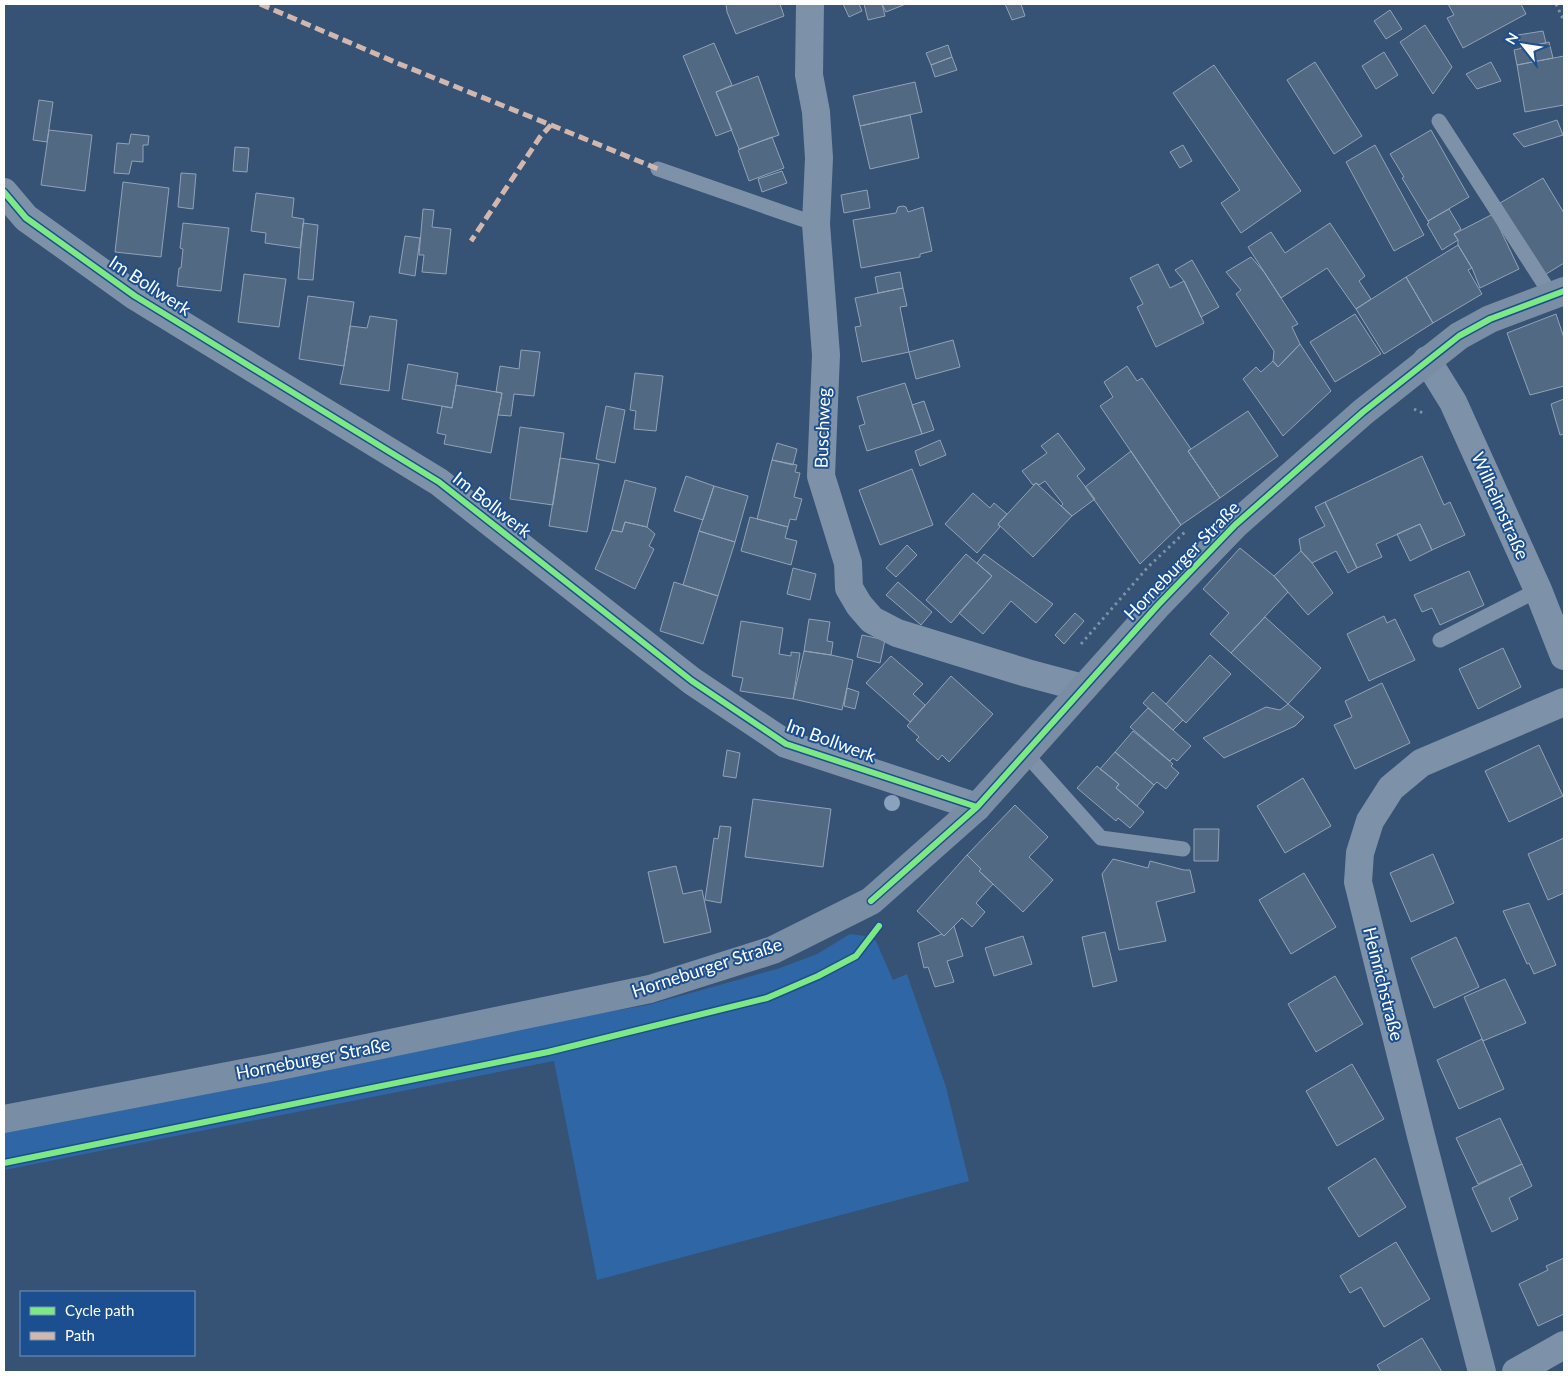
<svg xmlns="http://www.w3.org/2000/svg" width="1568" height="1376" font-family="Lato,sans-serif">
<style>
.green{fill:#2f66a5}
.building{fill:#526984;stroke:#92a2b6}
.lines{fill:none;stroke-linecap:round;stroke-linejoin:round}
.path{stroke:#7d92a8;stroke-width:3;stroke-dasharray:2.5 4;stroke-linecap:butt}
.lane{stroke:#7d92a8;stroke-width:15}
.street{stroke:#7d92a8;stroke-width:28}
.secondary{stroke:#798da4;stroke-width:28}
.quiet{stroke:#d1b7ad;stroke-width:5;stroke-dasharray:10 5;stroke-linecap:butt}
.cycleway-casing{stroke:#1b4f8f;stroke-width:9}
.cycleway{stroke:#7ce984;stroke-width:6}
.tree{fill:#8aa2be}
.labels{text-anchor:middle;stroke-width:4;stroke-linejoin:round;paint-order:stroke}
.street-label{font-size:18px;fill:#fff;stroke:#1b4f8f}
</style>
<rect width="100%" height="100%" fill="#365274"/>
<path class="green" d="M850 934 866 936 876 941 893 980 907 974 946 1087 969 1181 597 1280 554 1061 4 1170V1121L280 1068 648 1005 780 968 817 954Z"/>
<path class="building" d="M726 4H780L784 16 736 34 727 12Z
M843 4H859L862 11 849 17Z
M864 4H882L885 16 868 20Z
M882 4H906L886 12Z
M1005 4H1021L1025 16 1012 20Z
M1448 4H1521L1526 14 1463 48 1447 18 1454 15Z
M1390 10 1402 29 1386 39 1374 21Z
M1425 25 1452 67 1433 94 1400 42Z
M1543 31 1546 43 1521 48 1518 35Z
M1549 42 1553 58 1517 65 1514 50Z
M714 43 732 85 716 92 732 130 716 136 683 56Z
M948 45 952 57 931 65 926 53Z
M1384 52 1398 75 1376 89 1362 66Z
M1564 56V105L1525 112 1517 65Z
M952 57 957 70 935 77 931 65Z
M1315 62 1362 136 1334 154 1287 80Z
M1491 62 1501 81 1477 89 1466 74Z
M1214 65 1301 191 1241 233 1221 203 1240 190 1173 93Z
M758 76 779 135 739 149 716 92Z
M915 82 922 112 860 126 853 96Z
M39 100 53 102 47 142 33 140Z
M910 115 919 158 870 169 860 126Z
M1557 120 1563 135 1524 147 1513 134Z
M49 130 92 135 85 191 41 185Z
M1431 130 1469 197 1428 221 1402 178 1404 177 1390 154Z
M131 134 149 136 148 145H143V162L132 161 129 174 114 173 117 143 129 144Z
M772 137 784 168 749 181 738 150Z
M1183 145 1192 161 1180 168 1170 152Z
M1375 145 1424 235 1394 251 1346 162Z
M235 147 249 148 247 172 233 171Z
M782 171 787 183 762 192 758 179Z
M181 173 196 174 193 209 178 207Z
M1543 178 1564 213V263L1543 276 1500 203Z
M123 182 169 188 161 257 115 252Z
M867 190 870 208 844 213 841 195Z
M256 193 294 198 292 217 304 219 300 248 265 243 266 233 251 231Z
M903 206 906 207 908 212 923 207 932 251 920 254V257L861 268 853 220 896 213 898 207Z
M423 209 434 210 432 227 451 229 446 274 422 272 424 255H419Z
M1449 209 1461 229 1454 234 1458 240 1442 250 1427 224 1429 223 1428 221Z
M1493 214 1519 269 1480 288 1472 268 1458 245V240L1454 234Z
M183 223 229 228 221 291 177 286 179 268H181L183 249 180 248Z
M303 223 318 225 313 280 298 279Z
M1330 223 1365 276 1359 281 1371 299 1356 309 1327 268 1281 298 1248 247 1271 232 1285 253Z
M405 236 420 238 415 276 399 273Z
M1458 245 1472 268 1468 270 1482 294 1433 323 1406 277Z
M1251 257 1264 272 1298 324 1292 327 1300 344 1278 367 1273 361 1274 351 1236 294 1241 290 1226 272Z
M1192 260 1219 307 1201 317 1184 281 1175 270Z
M1158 264 1170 288 1184 281 1204 323 1156 347 1137 307 1143 304 1130 278Z
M900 272 903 288 878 293 875 277Z
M244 274 286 279 279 327 238 322Z
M1406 277 1433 323 1384 354 1356 309Z
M903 288 907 306 900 307 909 352 862 362 855 327 861 326 855 298Z
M308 296 354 302 344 366 299 359Z
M1355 314 1381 354 1335 382 1310 342Z
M1556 314 1564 338V386L1530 395 1507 333Z
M370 316 397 320 389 391 340 384 344 366 350 326 367 328Z
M953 340 960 367 916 379 909 352Z
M1300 344 1331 391 1283 436 1243 379 1256 367 1261 372 1273 361 1278 367Z
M521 350 540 352 534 396 514 394 511 416 498 415 502 393 496 392 500 366 519 369Z
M408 364 458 373 452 408 402 399Z
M1127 366 1137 381 1142 378 1191 449 1188 451 1220 498 1181 525 1100 406 1113 397 1104 382Z
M635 373 663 376 656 431 634 429 636 411 630 410Z
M905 383 922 434 867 451 859 426 865 424 857 397Z
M456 385 502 393 491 453 444 444 446 435 437 433 442 406 452 408Z
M1564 399V434L1560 435 1551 404Z
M924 401 934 430 922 434 912 405Z
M606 406 625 410 615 463 596 459Z
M1248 411 1278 456 1220 498 1188 451Z
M520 427 564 433 553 505 510 499Z
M1058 433 1085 469 1077 476 1095 499 1072 516 1061 506 1063 504 1045 481 1039 485 1036 483 1033 485 1022 471 1047 453 1041 446Z
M940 440 946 455 920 466 915 451Z
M777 443 797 449 793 465 772 460Z
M1131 451 1181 525 1140 564 1085 487Z
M1422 456 1444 505 1450 502 1465 535 1432 550 1420 524 1376 544 1382 557 1357 568 1325 502Z
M560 458 599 464 587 532 549 526Z
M772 460 797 465 795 472 800 473 794 497 802 499 796 520 790 519 788 527 757 519Z
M912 469 933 525 880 545 859 490Z
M686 476 714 486 703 520 674 511Z
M625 480 656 488 647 527 625 522 622 532 612 530Z
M1036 483 1072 516 1033 557 998 524Z
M714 486 748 496 735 542 699 531Z
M973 493 990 508 994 503 1007 514 998 524 1000 527 977 553 945 524Z
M1325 502 1357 568 1348 573 1336 551 1312 563 1301 551 1299 539 1325 526 1315 507Z
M750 517 788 527 785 538 797 541 791 565 741 551Z
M625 522 647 527 655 534 649 546 654 549 635 589 595 569 612 530 622 532Z
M1420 524 1432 550 1410 561 1397 534Z
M699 531 735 542 718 596 683 585Z
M907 545 917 555 896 577 886 568Z
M1240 548 1274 576 1288 592 1231 653 1210 634 1229 613 1203 589Z
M1301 551 1312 563 1333 593 1308 615 1274 576Z
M966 554 992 576 951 623 926 600Z
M984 554 1053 604 1036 623 1011 601 983 634 959 613 992 576 977 563Z
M793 568 816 574 810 600 787 594Z
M1469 571 1484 605 1440 625 1432 608 1422 612 1414 595Z
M674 582 718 596 703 644 660 631Z
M898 582 932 612 921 625 886 595Z
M1075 613 1084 621 1064 644 1055 635Z
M1384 616 1387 623 1395 619 1415 660 1369 681 1347 634Z
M1265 617 1321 668 1288 704 1231 653Z
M809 619 830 622 827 641 833 642 831 655 804 651Z
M741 621 783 628 779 654 791 656V652L800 653 793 699 740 691 743 678 732 676Z
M862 635 885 640 880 663 857 657Z
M1503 648 1521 687 1478 709 1459 669Z
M804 651 831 655 853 660 842 710 793 699Z
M1210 655 1231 674 1186 723 1166 704Z
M891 656 923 684 913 694 925 705 910 722 866 683Z
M951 676 993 714 949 762 942 755 938 760 916 740 919 737 907 726Z
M1382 683 1410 743 1355 769 1334 725 1352 717 1345 701Z
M847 688 859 692 855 709 844 706Z
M1153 692 1183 720 1173 730 1143 703Z
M1288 704 1304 717 1295 726 1224 758 1203 738 1266 707 1280 710Z
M1148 708 1191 746 1177 761 1173 758 1170 761 1130 727Z
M1133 731 1173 764 1171 766 1179 773 1166 789 1157 782 1154 785 1115 752Z
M1539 745 1563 796 1509 822 1485 771Z
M727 750 740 753 736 778 723 776Z
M1115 752 1154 785 1137 806 1116 788 1119 784 1100 769Z
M1097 766 1119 784 1116 788 1144 812 1130 828 1118 818 1116 821 1077 788Z
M1303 778 1331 826 1285 853 1257 806Z
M753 799 831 809 823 867 745 857Z
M1015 805 1048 837 1029 857 1053 880 1023 912 979 871 981 869 967 855Z
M720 826 731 827 721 903 705 900 714 838 718 839Z
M1194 829H1219L1218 861H1194Z
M1564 838V893L1548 900 1528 854Z
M1433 854 1454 903 1411 922 1390 873Z
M967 855 981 869 979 871 993 884 976 903 985 912 972 927 962 918 944 936 917 911Z
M1113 859 1148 868 1150 861 1184 870H1190L1195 892 1156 902 1166 941 1119 950 1102 874Z
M676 866 683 894 702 890 711 932 664 943 648 872Z
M1304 873 1336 927 1291 954 1259 900Z
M1529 903 1556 965 1534 974 1529 963 1527 964 1503 911Z
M954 926 963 956 947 961 954 982 935 987 928 967 924 968 918 943 942 934 944 936Z
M1105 932 1117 981 1093 987 1082 937Z
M1023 936 1032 964 994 976 985 948Z
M1456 937 1479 987 1434 1008 1411 958Z
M1335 976 1363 1024 1316 1052 1288 1004Z
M1505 979 1526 1023 1483 1041 1464 997Z
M1482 1039 1504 1089 1459 1109 1437 1060Z
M1352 1064 1384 1119 1337 1146 1306 1091Z
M1500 1118 1522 1164 1478 1184 1456 1138Z
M1375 1158 1406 1207 1359 1237 1328 1188Z
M1522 1164 1532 1186 1509 1198 1518 1219 1492 1232 1472 1188Z
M1396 1242 1430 1299 1384 1327 1361 1287 1350 1293 1340 1276Z
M1564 1258V1314L1538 1326 1519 1284 1548 1270 1546 1266Z
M1422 1338 1442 1372H1381L1377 1365Z"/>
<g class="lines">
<path class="path" d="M1556 4 1564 21
M1414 409 1425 414H1426
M1081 644 1148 567 1185 532"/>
<path class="lane" d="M1439 121 1552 296
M658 169 816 224
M1440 640 1538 590
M1025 753 1101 838 1183 849"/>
<path class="street" d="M810 4 809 75 816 112 819 158 816 224 826 355 821 476 848 563 849 588 859 605 872 620 897 633 1027 673 1083 688
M4 192 26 218 135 296 439 482 692 681 786 744 977 807
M1427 360 1453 402 1538 590 1564 656
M1482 1372 1421 1136 1358 882 1360 853 1370 821 1391 788 1421 763 1564 702
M1516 1372 1564 1345"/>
<path class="secondary" d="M4 1119 280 1066 650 989 773 950 871 901 977 807 1158 605 1235 525 1363 412 1459 336 1490 319 1564 291"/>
<path class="quiet" d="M260 4 397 63 551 125 540 137 471 241
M551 125 658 169"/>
<g class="cycleway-casing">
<path id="cycleway" d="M4 192 26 218 135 296 439 482 692 681 786 744 977 807
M871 901 977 807 1158 605 1235 525 1363 412 1459 336 1490 319 1564 291
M4 1163 548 1052 767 998 818 976 856 956 879 926"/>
</g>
<use href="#cycleway" class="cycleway"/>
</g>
<circle class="tree" cx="892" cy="803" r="8"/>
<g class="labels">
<g class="street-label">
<text transform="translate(150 286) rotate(33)" y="6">Im Bollwerk</text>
<text transform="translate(823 428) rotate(-88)" y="6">Buschweg</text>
<text transform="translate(492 505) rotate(38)" y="6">Im Bollwerk</text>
<text transform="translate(1500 506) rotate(66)" y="6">Wilhelmstraße</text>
<text transform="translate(1182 561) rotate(-46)" y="6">Horneburger Straße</text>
<text transform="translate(831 741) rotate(20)" y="6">Im Bollwerk</text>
<text transform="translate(707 968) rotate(-18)" y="6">Horneburger Straße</text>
<text transform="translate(1383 984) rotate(76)" y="6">Heinrichstraße</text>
<text transform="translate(313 1059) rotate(-11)" y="6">Horneburger Straße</text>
</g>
</g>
<rect width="1568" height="1376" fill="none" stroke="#ffffff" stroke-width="10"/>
<rect x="20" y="1291" width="175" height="65" fill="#1b4f8f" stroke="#7695bc"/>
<rect x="30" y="1307" width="25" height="8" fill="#7ce984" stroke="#7695bc"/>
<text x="65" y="1316" font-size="15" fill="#ffffff">Cycle path</text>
<rect x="30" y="1332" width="25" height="8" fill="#d1b7ad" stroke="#7695bc"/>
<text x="65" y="1341" font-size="15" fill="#ffffff">Path</text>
<g transform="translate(1523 45) rotate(300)" stroke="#1b4f8f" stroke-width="4" paint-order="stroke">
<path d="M0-4L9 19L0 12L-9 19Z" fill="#ffffff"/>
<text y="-8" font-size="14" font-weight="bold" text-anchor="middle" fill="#ffffff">N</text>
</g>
</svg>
